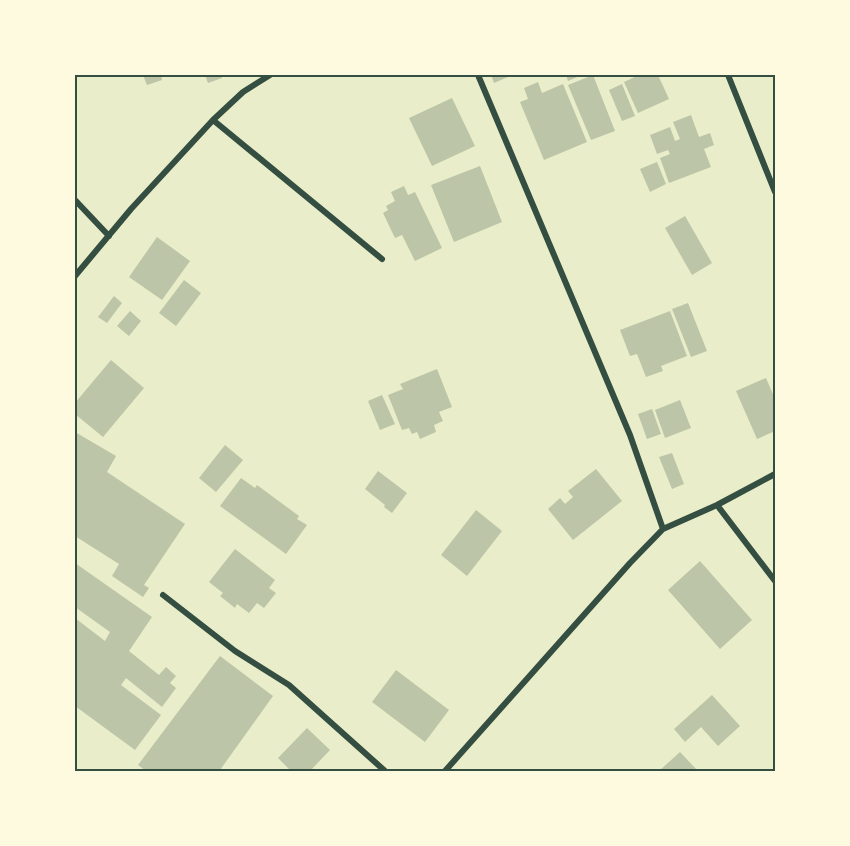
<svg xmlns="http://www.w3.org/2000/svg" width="850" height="846" font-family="'Sofia Sans Condensed',sans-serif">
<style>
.building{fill:#bcc5a7}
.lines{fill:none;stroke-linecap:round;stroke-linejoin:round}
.minor{stroke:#344e41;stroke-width:6}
.neatline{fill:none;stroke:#344e41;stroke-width:2}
</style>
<rect width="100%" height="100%" fill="#e9edc9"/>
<path class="building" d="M143 75H161L162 80 147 85Z
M205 75H221L222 78 208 83Z
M491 75H512L494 83Z
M566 75H582L568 81Z
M593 75 615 131 591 140 568 85Z
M639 75H658L669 99 638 113 624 82Z
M538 82 542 93 563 84 587 142 544 160 520 102 528 99 524 88Z
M622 84 635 116 622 121 609 90Z
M452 98 475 146 432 166 409 118Z
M691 115 699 137 710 133 714 145 704 149 711 167 669 183 660 158 670 154 668 150 657 154 650 135 670 127 675 141 680 139 673 122Z
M657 162 666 184 650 192 640 169Z
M480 166 502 222 454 242 431 185Z
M404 186 408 195 415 192 442 248 415 261 402 235 395 238 383 213 388 210 386 206 395 201 391 192Z
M685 216 712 263 692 275 665 228Z
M157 237 190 261 162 300 129 277Z
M184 280 201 293 176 326 159 313Z
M114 296 122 303 107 323 98 317Z
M688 303 707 351 691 357 672 309Z
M130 311 141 321 129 336 117 326Z
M670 311 687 356 661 366 663 371 646 377 637 354 630 356 620 330Z
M111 360 144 388 103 437 75 414V403Z
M437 369 452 407 439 412 443 421 434 425 436 432 420 439 417 432 412 434 409 428 402 430 388 395 403 389 400 384Z
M766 378 775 399V431L757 439 736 391Z
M382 395 395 424 380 430 368 401Z
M680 400 691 428 665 438 655 410Z
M652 409 661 434 647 439 638 414Z
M75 432 116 456 107 472 185 524 144 585 149 588 143 597 112 576 119 564 75 536Z
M225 445 243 460 216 492 199 478Z
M672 453 684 484 672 489 659 457Z
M596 469 622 501 573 540 548 509 560 498 565 504 573 497 568 491Z
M378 471 407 493 392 513 384 507 385 505 365 489Z
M241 478 255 488 257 485 299 516 297 519 307 525 286 554 220 506Z
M476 510 502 531 467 576 441 555Z
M235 549 275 580 269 588 276 593 264 608 257 603 249 613 237 604 235 608 220 596 223 593 209 582Z
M700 561 752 620 720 649 668 590Z
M75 563 152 617 129 651 159 675 166 667 176 676 170 683 176 688 162 707 126 678 121 685 161 715 135 750 75 706V618L105 641 110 632 75 607Z
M220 656 273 696 220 770 221 771H146L138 765Z
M396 670 449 710 425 742 372 702Z
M712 695 740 726 718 746 701 727 685 742 674 729Z
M307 728 330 750 310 771H291L278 758Z
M680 752 698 771H659Z"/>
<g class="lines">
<path class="minor" d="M478 75 630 435 663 529
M728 75 775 192
M213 120 382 259
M75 200 109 236
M75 276 131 209 213 120 243 92 270 75
M717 505 775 581
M163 595 235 651 289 685 385 771
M445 771 630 563 663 529 717 505 775 474"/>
</g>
<rect width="850" height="846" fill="none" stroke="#fefae0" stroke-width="153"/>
<rect x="76" y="76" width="698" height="694" class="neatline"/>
</svg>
